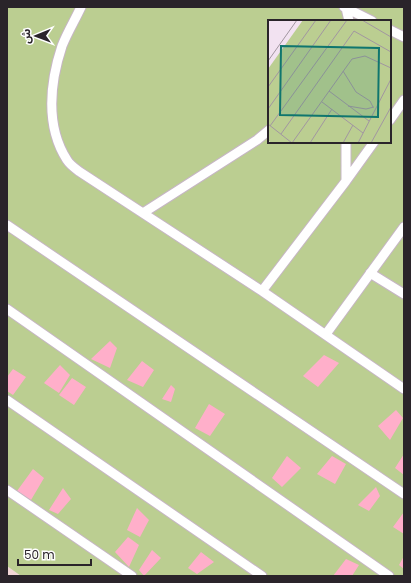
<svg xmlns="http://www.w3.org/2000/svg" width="411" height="583" font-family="Poppins,'Noto Sans Arabic',sans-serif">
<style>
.industrial{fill:#f2d7d6}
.green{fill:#bbce91;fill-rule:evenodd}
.building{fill:#ffafca}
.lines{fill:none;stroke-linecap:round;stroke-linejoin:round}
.street-casing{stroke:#c6b6c4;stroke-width:11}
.street{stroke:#fff;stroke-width:9}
.inset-road{fill:none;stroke:#a296a1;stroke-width:1}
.view{fill:#0f766e;fill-opacity:0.15;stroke:#0f766e;stroke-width:2}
.inset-edge{fill:none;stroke:#2a242a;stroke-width:2}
</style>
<rect width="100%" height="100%" fill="#f2e2f1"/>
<path class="industrial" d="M7 566 21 576H7Z"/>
<path class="green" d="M7 7H404V576H21L7 566ZM269 21H390V142H269Z"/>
<path class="building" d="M110 341 117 348 110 368 91 359Z
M324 355 339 363 318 387 303 376Z
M142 361 154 370 143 387 127 380Z
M60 365 70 375 59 393 44 383Z
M13 369 26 377 13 395 7 391V377Z
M72 378 86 387 74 405 59 395Z
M171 385 175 389 171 402 162 399Z
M209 404 225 414 210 436 195 428Z
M396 410 403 418 390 440 378 426Z
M404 454V475L395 468Z
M287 456 301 468 282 487 272 478Z
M332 456 346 464 335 484 317 474Z
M33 469 44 478 31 500 17 491Z
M376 487 380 496 369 511 358 505Z
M63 488 71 499 58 514 49 510Z
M137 508 149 520 140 537 127 530Z
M404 512V534L393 527Z
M128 537 139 545 129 567 115 552Z
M152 550 161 558 144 576 139 570Z
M201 552 214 562 197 574 188 568Z
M404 556V569L399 565Z
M346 559 359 565 352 576H333Z"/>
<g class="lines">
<g class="street-casing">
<path id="street" d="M81 7C75 20 67 33 62 46 50 82 45 126 67 160 70 165 76 169 80 172L262 291 404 389
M344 7 372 21
M346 8 349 21
M390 30 404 37
M390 120 404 100
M346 142V181
M143 213 257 140 269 130
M7 225 404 494
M370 273 404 294
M262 291 346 181 374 142
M7 309 389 576
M326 334 404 227
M7 400 262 576
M7 490 132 576"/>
</g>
<use href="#street" class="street"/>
</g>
<g transform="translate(268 20)">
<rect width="123" height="123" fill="#f2e2f1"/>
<path d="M35 0H123V123H3L0 120V49Z" fill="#bbce91"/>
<path class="inset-road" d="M94 0 123 17M0 41 29 0M75 51 88 72 102 81 105 87M0 67 48 0M61 71 101 101M54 82 95 113M80 86 98 89 106 87M0 89 63 0M0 104 24 123M2 106 79 0M13 114 86 11 123 32M24 123 84 39 97 36 123 48M42 123 64 89M75 123 85 105M90 123 123 59M103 123 123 87"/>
<path class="view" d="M13 26 111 28 110 97 12 95Z"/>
<rect width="123" height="123" class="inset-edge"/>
</g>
<rect width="411" height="583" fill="none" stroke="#2a242a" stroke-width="16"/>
<g transform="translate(36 36) rotate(269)" stroke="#ffffff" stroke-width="3" paint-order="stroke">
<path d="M0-3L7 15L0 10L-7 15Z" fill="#2a242a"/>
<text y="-6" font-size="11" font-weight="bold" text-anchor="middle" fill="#2a242a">ش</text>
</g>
<path d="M18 559v6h73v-6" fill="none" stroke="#2a242a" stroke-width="2"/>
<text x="24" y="559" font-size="12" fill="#2a242a" stroke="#ffffff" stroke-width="3" paint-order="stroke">50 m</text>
</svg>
